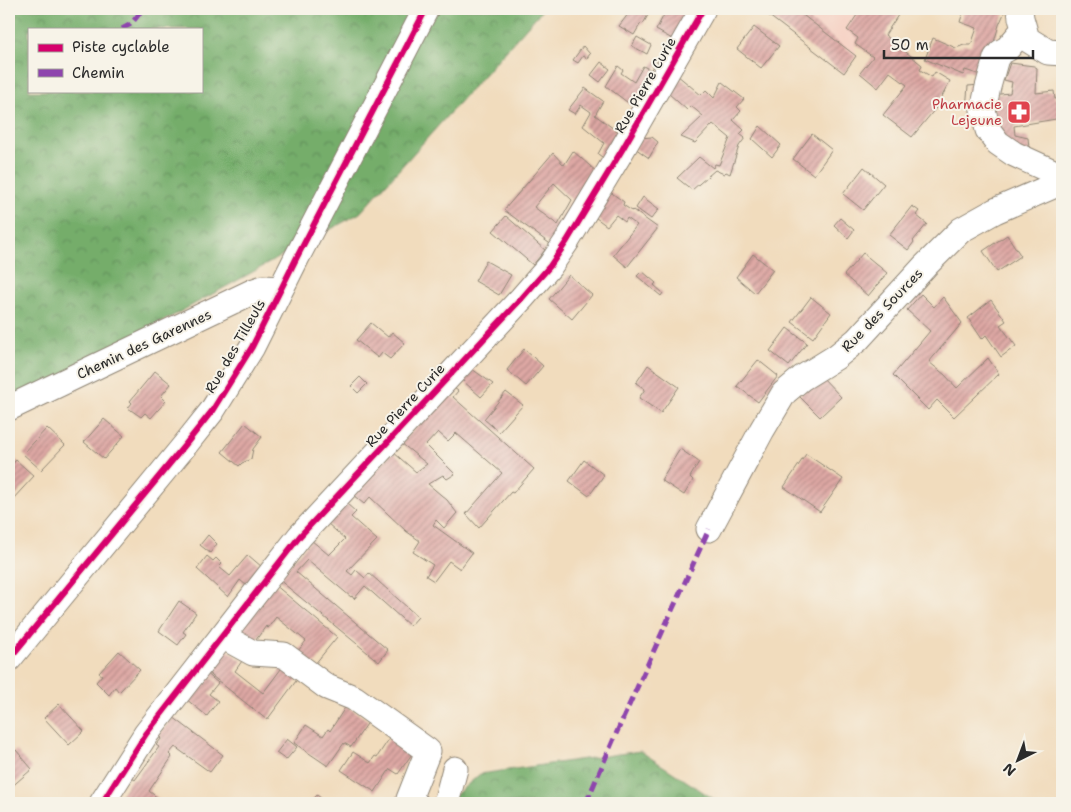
<svg xmlns="http://www.w3.org/2000/svg" width="1071" height="812" font-family="'Shantell Sans',sans-serif">
<style>
.built{fill:#f6d2c4}
.forest{fill:url(#forest-crowns);stroke:#506c4b;fill-rule:evenodd}
.building{fill:url(#building-hatch);fill-rule:evenodd}
.lines{fill:none;stroke-linecap:round;stroke-linejoin:round}
.minor-casing{stroke:#8e8474;stroke-width:27}
.minor{stroke:#fff;stroke-width:25}
.quiet{stroke:#8e44ad;stroke-width:5;stroke-dasharray:10 5;stroke-linecap:butt}
.cycleway-casing{stroke:#f7f3e8;stroke-width:9}
.cycleway{stroke:#d6006c;stroke-width:6}
.labels{text-anchor:middle;stroke-width:4;stroke-linejoin:round;paint-order:stroke}
.street-label{font-size:14px;fill:#2b2b2b;stroke:#f7f3e8}
.health-label{font-size:14px;fill:#be3a42;stroke:#f7f3e8;text-anchor:end}
</style>
<defs>
<pattern id="forest-crowns" width="20" height="18" patternUnits="userSpaceOnUse" patternTransform="scale(1.25)"><rect width="20" height="18" fill="#75ad6b"/><path d="M2 6a3 3 0 1 1 6 0M12 15a3 3 0 1 1 6 0" fill="none" stroke="#608d58"/></pattern>
<pattern id="building-hatch" width="6" height="6" patternUnits="userSpaceOnUse" patternTransform="scale(1.25)"><rect width="6" height="6" fill="#dea8a4"/><path d="M-1 1l2-2M0 6l6-6M5 7l2-2" fill="none" stroke="#b48986"/></pattern>
</defs>
<rect width="100%" height="100%" fill="#f7f3e8"/>
<filter id="ink" filterUnits="userSpaceOnUse"><feTurbulence type="fractalNoise" baseFrequency=".02" numOctaves="2"/><feDisplacementMap in="SourceGraphic" scale="10" xChannelSelector="R" yChannelSelector="G"/><feConvolveMatrix kernelMatrix="1 2 1 2 8 2 1 2 1" color-interpolation-filters="sRGB"/></filter>
<filter id="wash" filterUnits="userSpaceOnUse"><feTurbulence type="fractalNoise" baseFrequency=".0096" numOctaves="4" result="noise"/><feDisplacementMap in="SourceGraphic" scale="20" xChannelSelector="R" yChannelSelector="G"/><feGaussianBlur stdDeviation="1.12" result="paint"/><feColorMatrix in="noise" values="0 0 0 0 0 0 0 0 0 0 0 0 0 0 0 0 0 1.4 0 .05"/><feComposite in="paint" operator="in"/></filter>
<g filter="url(#wash)">
<rect width="100%" height="100%" fill="#f1dcbd"/>
<path class="built" d="M760 9H879L855 43 856 56 844 73Z"/>
<path class="forest" d="M9 9H543L360 213 9 406ZM29 29H201V91H29Z
M640 751 720 803H446L480 774Z"/>
<g id="blocks">
<path class="building" d="M632 9H638L648 15 643 24 641 23 634 35 619 26Z
M667 9H692L674 40 656 30Z
M760 9H795L856 56 844 73Z
M861 9H902L885 35 922 65 920 70 932 77 935 72 950 81 936 108 912 137 883 115 907 85 890 72 878 88 860 73 873 57 855 44 858 38 847 30Z
M964 9H1006L999 25 984 76 965 70 963 75 925 59 933 38 956 48 964 45H971L977 28 960 22Z
M754 27 779 46 761 68 737 49Z
M637 37 651 45 647 54 632 46Z
M583 46 590 54 587 58 583 56 578 63 573 60Z
M655 60 659 62 636 109 606 86 618 66 623 70 621 73 634 82 643 66 651 70Z
M601 62 610 69 600 82 591 75Z
M1010 63 1034 66 1037 68 1036 93 1054 91 1055 99 1062 98V118L1014 126 1015 135 1028 138 1030 156 1004 143 990 95 1010 93 1012 82 1004 80Z
M677 75 701 95 706 90 714 98 722 82 744 99 737 107 741 111 733 120 744 130 740 134 745 138 739 146 730 174 726 172 724 174 715 170 692 190 677 178 699 157 713 168 715 164 719 165 730 138 713 124 695 143 681 137 703 116 691 106 687 110 668 93Z
M980 85 978 110 966 108 968 86Z
M585 88 603 101 595 115 621 134 606 160 598 154 604 143 583 126 591 112 581 105 575 114 568 110Z
M760 126 781 145 772 157 752 139Z
M812 134 832 150 814 175 793 159Z
M652 137 658 142 649 158 635 148 641 138Z
M573 151 598 173 553 246 504 210 553 153 564 165ZM554 183 572 200 558 225 534 207Z
M864 167 884 184 863 210 843 194Z
M609 191 624 202 623 205 632 211 633 210 658 228 627 267 613 255 637 225 627 218 625 222 616 215 607 226 592 215Z
M643 197 659 209 651 219 636 208Z
M912 206 919 211 916 215 927 224 913 241 914 242 908 250 889 235Z
M506 216 545 250 533 265 493 231Z
M840 218 854 230 848 238 834 225Z
M1007 235 1021 256 997 272 983 251Z
M863 253 887 273 868 296 844 275Z
M753 254 773 270 755 293 736 277Z
M486 261 511 275 499 295 475 281Z
M642 271 656 283 654 285 663 293 661 296 637 276Z
M569 275 592 295 572 319 549 299Z
M921 294 934 307 943 297 962 323 929 362 945 375 957 388 988 358 999 374 954 417 937 400 928 410 893 375 930 331 907 310Z
M811 297 831 313 813 338 792 322Z
M991 300 1006 321 1000 325 1016 346 1001 357 986 335 982 339 968 318Z
M371 323 388 337 392 332 405 343 390 359 382 353 378 358 356 340Z
M787 328 807 343 789 366 770 351Z
M524 349 543 366 526 386 507 370Z
M758 360 778 376 758 402 737 386Z
M648 365 679 387 661 413 639 398 645 389 636 383Z
M472 369 493 384 481 397 462 380Z
M155 371 171 384 161 396 166 401 151 418 145 413 141 417 128 408 132 403 130 401Z
M820 375 841 397 820 417 799 396Z
M360 377 367 384 358 393 351 386Z
M454 388 458 391 453 397 534 469 513 493 511 492 479 528 466 514 502 473 456 433 448 441 438 432 426 445 455 474 447 479 443 475 428 484 447 500 457 513 444 528 436 520 433 525 472 553 460 569 449 561 434 581 426 576 433 565 413 552 420 541 406 531 370 497 364 504 353 495 393 452 416 472 427 464 401 443Z
M506 392 523 405 499 432 484 419Z
M104 419 124 436 104 459 84 442Z
M245 423 262 437 253 449 251 459 242 463 239 466 222 452Z
M47 428 65 445 41 470 23 454Z
M680 449 699 462 690 477 693 480 684 495 661 480Z
M806 454 843 479 820 512 784 487Z
M16 460 34 476 12 500 9 497V468Z
M584 460 604 475 589 496 569 481Z
M346 503 356 512 351 517 377 540 347 571 352 575 356 570 365 578 369 573 418 617 410 626 365 586 354 599 352 596 351 597 307 560 296 572 388 650 379 662 278 579 311 540 329 555 345 539 327 523Z
M208 535 217 544 210 553 200 545Z
M248 555 262 567 247 586 240 580 228 597 197 569 207 556 213 561 216 558 222 564 219 567 230 576Z
M274 584 337 637 310 670 293 657 306 641 276 617 268 628 266 626 253 644 238 632Z
M179 601 196 613 183 632 186 634 178 645 159 631Z
M226 649 242 661 235 671 263 693 284 665 299 677 267 720 207 672Z
M119 651 140 670 119 692 115 687 109 695 96 682 102 675 99 673Z
M206 673 218 683 209 694 218 701 207 716 186 699Z
M59 704 84 731 69 745 44 718Z
M346 706 369 721 351 747 344 743 328 766 294 743 306 725 323 736 328 729 330 731Z
M173 717 223 755 210 772 175 747 169 754 172 757 149 791 164 803H115L132 778 135 780 159 747 156 745 162 738 159 736Z
M393 733 416 748 398 774 390 769 375 792 341 770 353 752 370 763 375 756 377 757Z
M287 739 297 747 286 760 276 753Z
M16 750 32 769 9 789V756Z
M317 795 327 803H310Z"/>
</g>
</g>
<g filter="url(#ink)">
<use href="#blocks" fill-opacity="0" stroke="#8e8474" stroke-width="1"/>
<g class="lines">
<g class="minor-casing">
<path id="minor" d="M1020 9 1021 18 1027 39 1048 52 1062 53
M1024 29 1007 49 1001 52 996 58 988 87 983 110 988 130 998 143 1014 154 1062 176
M9 408 254 291 263 288 281 289
M709 529 762 430 784 393 802 378 836 357 857 340 925 266 961 230 995 211 1062 182
M222 636 253 653 284 655 327 687 354 698 428 751 409 799 415 803
M9 659 185 445 212 411 252 347 297 257 426 9
M102 803 146 734 300 536 522 298 550 266 567 241 622 150 703 9
M446 803 455 769"/>
</g>
<use href="#minor" class="minor"/>
<path class="quiet" d="M122 29 131 24 143 9
M586 803 616 734 709 529"/>
<g class="cycleway-casing">
<path id="cycleway" d="M9 659 185 445 212 411 252 347 297 257 426 9
M102 803 146 734 300 536 522 298 550 266 567 241 622 150 703 9"/>
</g>
<use href="#cycleway" class="cycleway"/>
</g>
</g>
<defs>
<g id="pharmacy-square" transform="scale(1.25)"><rect x="-9" y="-9" width="18" height="18" rx="4" fill="#e0444e" stroke="#f7f3e8"/><path d="M-2-6h4v4h4v4h-4v4h-4v-4h-4v-4h4Z" fill="#fff"/></g>
</defs>
<g fill-rule="evenodd">
<use href="#pharmacy-square" x="1019" y="112"/>
</g>
<g class="labels">
<g class="street-label">
<text transform="translate(645 85) rotate(-60)" y="5">Rue Pierre Curie</text>
<text transform="translate(882 310) rotate(-46)" y="5">Rue des Sources</text>
<text transform="translate(144 344) rotate(-25)" y="5">Chemin des Garennes</text>
<text transform="translate(235 346) rotate(-60)" y="5">Rue des Tilleuls</text>
<text transform="translate(405 405) rotate(-47)" y="5">Rue Pierre Curie</text>
</g>
<g class="health-label">
<text x="1002" y="109">Pharmacie<tspan x="1002" dy="16">Lejeune</tspan></text>
</g>
</g>
<rect width="1071" height="812" fill="none" stroke="#f7f3e8" stroke-width="30"/>
<rect x="28" y="28" width="175" height="65" fill="#f7f3e8" stroke="#a5a39c"/>
<rect x="38" y="44" width="25" height="8" fill="#d6006c" stroke="#a5a39c"/>
<text x="72" y="52" font-size="15" fill="#2b2b2b">Piste cyclable</text>
<rect x="38" y="69" width="25" height="8" fill="#8e44ad" stroke="#a5a39c"/>
<text x="72" y="78" font-size="15" fill="#2b2b2b">Chemin</text>
<g transform="translate(1018 760) rotate(222)" stroke="#f7f3e8" stroke-width="4" paint-order="stroke">
<path d="M0-4L9 19L0 12L-9 19Z" fill="#2b2b2b"/>
<text y="-8" font-size="14" font-weight="bold" text-anchor="middle" fill="#2b2b2b">N</text>
</g>
<path d="M884 50v8h149v-8" fill="none" stroke="#2b2b2b" stroke-width="2.5"/>
<text x="891" y="50" font-size="15" fill="#2b2b2b" stroke="#f7f3e8" stroke-width="4" paint-order="stroke">50 m</text>
</svg>
